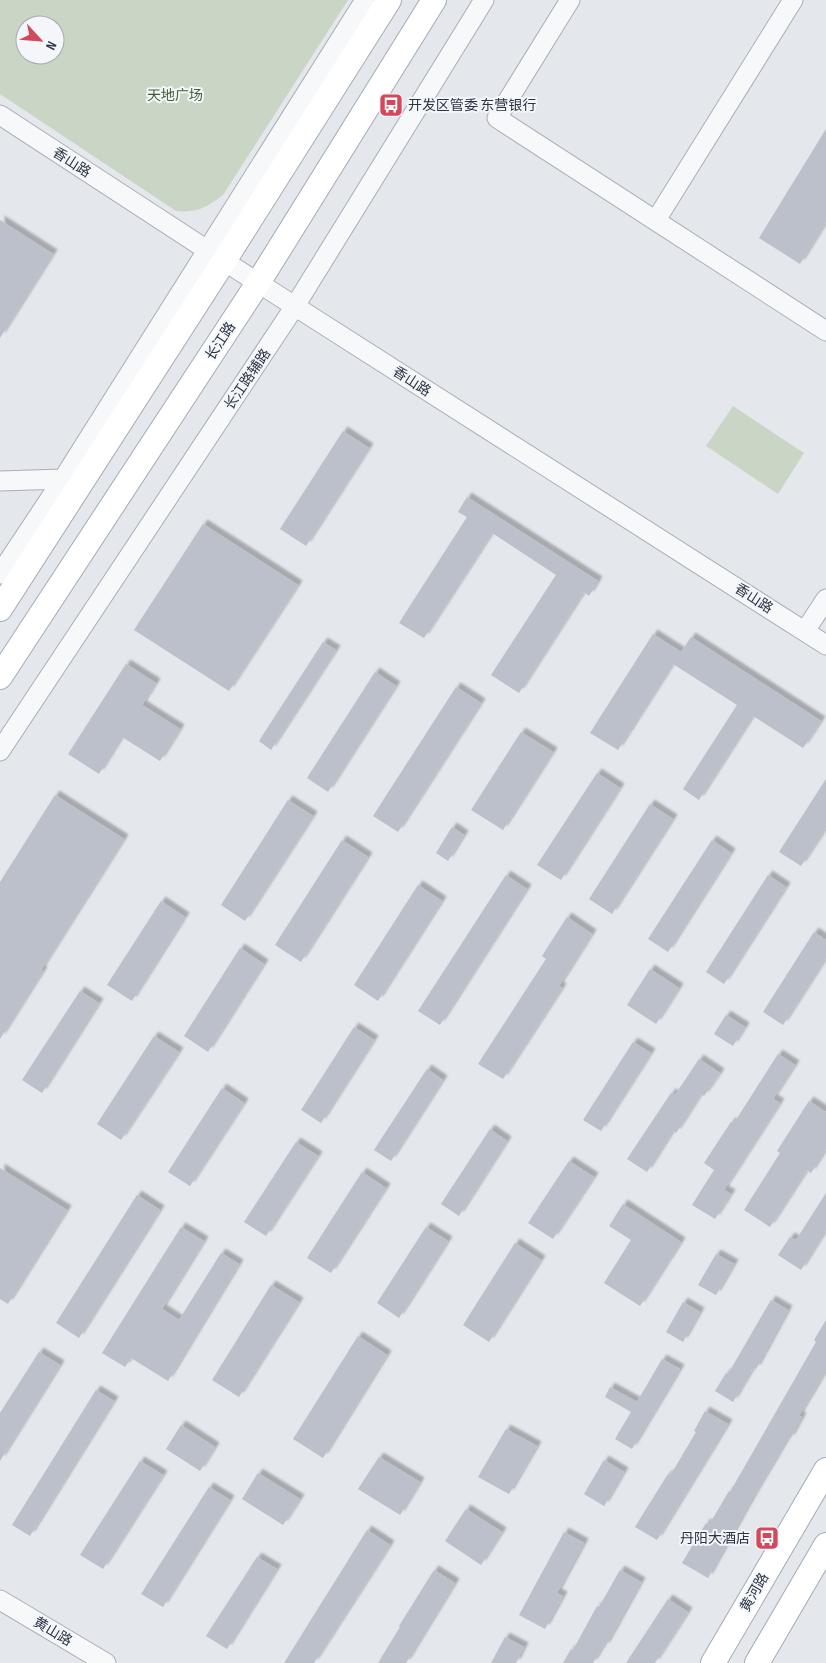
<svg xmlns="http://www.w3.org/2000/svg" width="826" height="1663" font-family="'Sofia Sans Condensed','Noto Sans SC',sans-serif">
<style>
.green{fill:#c9d6c5;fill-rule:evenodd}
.building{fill:#bbc0ca;filter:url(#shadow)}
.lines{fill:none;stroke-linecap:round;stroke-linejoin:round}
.minor-casing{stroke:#a9aeb7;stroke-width:21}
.major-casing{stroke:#a3abb8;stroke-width:26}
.minor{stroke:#f7f8fa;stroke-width:19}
.major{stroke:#fff;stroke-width:24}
.labels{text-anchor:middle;stroke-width:4;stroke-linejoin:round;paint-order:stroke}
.park-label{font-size:14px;fill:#3f6138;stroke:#f4f6f9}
.poi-label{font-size:14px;fill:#2b3445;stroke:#f4f6f9;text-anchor:start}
.street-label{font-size:14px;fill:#2b3445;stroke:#f4f6f9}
</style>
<defs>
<filter id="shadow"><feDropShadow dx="4.5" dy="-4.5" stdDeviation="1" flood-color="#0004"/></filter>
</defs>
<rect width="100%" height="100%" fill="#e4e7ec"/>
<path class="green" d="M0 0H348L223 195C207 207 198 213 176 211L0 94ZM25 25H55V55H25Z
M733 406 804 453 778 494 706 446Z"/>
<path class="building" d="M826 129V222L800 264 759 238Z
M0 220 53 254 0 338Z
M343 431 369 448 306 546 280 529Z
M467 497 598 581 589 596 584 592 519 693 491 675 556 575 492 533 424 638 399 623 467 517 458 512Z
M203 524 298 585 229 691 134 630Z
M653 634 681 652 691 637 821 721 803 748 753 716 699 800 683 789 737 705 673 664 618 750 590 733Z
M323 642 336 650 271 750 259 741Z
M126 664 156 683 142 705 180 729 160 761 122 737 99 774 68 754Z
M375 672 396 686 328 792 307 778Z
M456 687 481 703 398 832 373 816Z
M521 732 553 752 503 830 471 810Z
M597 773 620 788 561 880 537 865Z
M826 779V828L801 866 779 852Z
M55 795 124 839 41 970 43 971 0 1039V882Z
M288 800 313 816 245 921 221 905Z
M650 804 673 819 612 914 589 899Z
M452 827 464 835 448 861 436 853Z
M342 840 368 857 301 962 275 945Z
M712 840 731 853 668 952 648 939Z
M506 875 527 889 440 1025 418 1011Z
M768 875 786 887 724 984 706 972Z
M418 885 442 901 378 1001 354 985Z
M161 901 185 917 132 1001 107 985Z
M567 917 592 934 559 986 562 988 503 1079 478 1064 546 959 542 956Z
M814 932 826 940V958L783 1025 763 1012Z
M240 948 264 964 208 1052 184 1036Z
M650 969 679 988 656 1024 627 1005Z
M80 991 99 1003 42 1093 22 1080Z
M726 1015 745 1027 733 1046 714 1034Z
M354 1027 374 1040 321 1123 301 1110Z
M154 1036 179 1052 121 1140 97 1124Z
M633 1042 651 1053 601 1131 583 1120Z
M778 1054 795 1065 773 1099 780 1103 724 1190 731 1194 715 1219 692 1205 714 1170 704 1163 731 1122 734 1123Z
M699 1059 720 1073 704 1096 701 1094 676 1133 673 1131 647 1172 627 1159 671 1093 675 1095Z
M427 1069 443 1080 391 1161 374 1150Z
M222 1088 244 1103 190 1186 168 1172Z
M809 1101 826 1112V1149L811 1173 807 1170 770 1227 744 1210 780 1153 777 1151Z
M490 1129 507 1141 459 1216 441 1204Z
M296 1142 318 1156 266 1236 244 1222Z
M569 1161 594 1177 553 1239 528 1223Z
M0 1168 67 1210 8 1304 0 1299Z
M362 1172 386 1188 331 1273 307 1258Z
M826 1193V1230L801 1270 778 1255 790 1237 796 1240Z
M137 1195 160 1210 79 1338 56 1323Z
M623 1204 681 1242 640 1306 604 1283 631 1240 609 1226Z
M181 1227 204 1241 162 1309 179 1320 221 1253 239 1264 168 1381 131 1358 125 1367 102 1353Z
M426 1227 448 1241 399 1318 377 1303Z
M515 1243 541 1260 489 1342 463 1325Z
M716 1254 734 1264 716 1295 698 1285Z
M271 1285 299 1302 239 1397 212 1380Z
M771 1300 788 1310 756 1369 753 1368 733 1402 715 1391 726 1373 728 1374Z
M683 1302 700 1312 683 1342 666 1332Z
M826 1320V1370L799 1416 802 1417 790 1439 788 1438 752 1499 708 1578 682 1563 706 1523 709 1525 729 1491 730 1492 816 1342 814 1340Z
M358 1336 387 1355 323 1458 293 1439Z
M39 1352 60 1365 0 1461V1413Z
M662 1359 680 1369 632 1449 615 1439 631 1412 605 1397 610 1387 637 1402Z
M96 1390 114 1401 30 1536 12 1525Z
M705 1411 728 1424 657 1540 635 1527 668 1474 670 1476 696 1432 694 1431Z
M181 1425 215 1447 200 1471 166 1449Z
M506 1429 537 1446 509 1494 478 1477Z
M379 1457 420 1482 400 1515 358 1489Z
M604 1460 624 1472 604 1506 584 1494Z
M140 1461 163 1475 103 1569 80 1555Z
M258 1473 300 1499 283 1525 242 1499Z
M209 1487 230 1500 163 1607 141 1594Z
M466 1509 502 1532 481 1565 445 1541Z
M367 1530 390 1545 314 1663H284Z
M564 1532 584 1543 557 1593 563 1596 545 1629 519 1615Z
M257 1557 277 1569 227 1649 206 1636Z
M434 1570 455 1583 406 1663H378L400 1627 399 1626Z
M620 1570 641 1582 605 1647 603 1646 593 1663H563L571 1649 573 1650 597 1606 599 1607Z
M668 1599 688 1612 655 1663H626Z
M505 1637 524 1647 516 1663H491Z"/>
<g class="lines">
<g class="minor-casing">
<path id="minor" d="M570 0 497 118 826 331
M0 115 224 261 826 645
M656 220 793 0
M0 481 63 479
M0 574 63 479 365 0
M805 631 826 599
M0 751 295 306 484 0
M0 1600 106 1663"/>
</g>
<g class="major-casing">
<path id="major" d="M0 609 224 261 389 0
M0 677 258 283 434 0
M713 1663 826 1470
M757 1663 826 1545"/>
</g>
<use href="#minor" class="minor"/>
<use href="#major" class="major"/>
</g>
<defs>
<g id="bus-square" transform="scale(1.25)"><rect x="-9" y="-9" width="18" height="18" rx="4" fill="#d1495b" stroke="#f4f6f9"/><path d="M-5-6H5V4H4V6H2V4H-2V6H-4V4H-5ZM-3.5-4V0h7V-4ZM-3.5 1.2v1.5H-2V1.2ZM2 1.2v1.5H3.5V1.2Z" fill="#fff"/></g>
</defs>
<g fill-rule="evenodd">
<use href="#bus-square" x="391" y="105"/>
<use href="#bus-square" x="767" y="1538"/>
</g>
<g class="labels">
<g class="park-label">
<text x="175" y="100">天地广场</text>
</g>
<g class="poi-label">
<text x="408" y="110">开发区管委 东营银行</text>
<text x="750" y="1543" text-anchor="end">丹阳大酒店</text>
</g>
<g class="street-label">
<text transform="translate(72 162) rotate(33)" y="5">香山路</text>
<text transform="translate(220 341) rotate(-57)" y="5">长江路</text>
<text transform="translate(247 379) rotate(-56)" y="5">长江路辅路</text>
<text transform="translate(412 381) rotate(33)" y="5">香山路</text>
<text transform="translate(754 598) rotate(33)" y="5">香山路</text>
<text transform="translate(754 1592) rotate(-60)" y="5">黄河路</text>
<text transform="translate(53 1631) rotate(31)" y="5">黄山路</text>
</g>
</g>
<g transform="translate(40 40) rotate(116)"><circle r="24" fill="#f4f6f9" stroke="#a4a8b1"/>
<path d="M0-4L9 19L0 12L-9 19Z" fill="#d1495b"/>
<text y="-8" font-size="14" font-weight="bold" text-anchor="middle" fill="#2b3445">N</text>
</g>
</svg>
